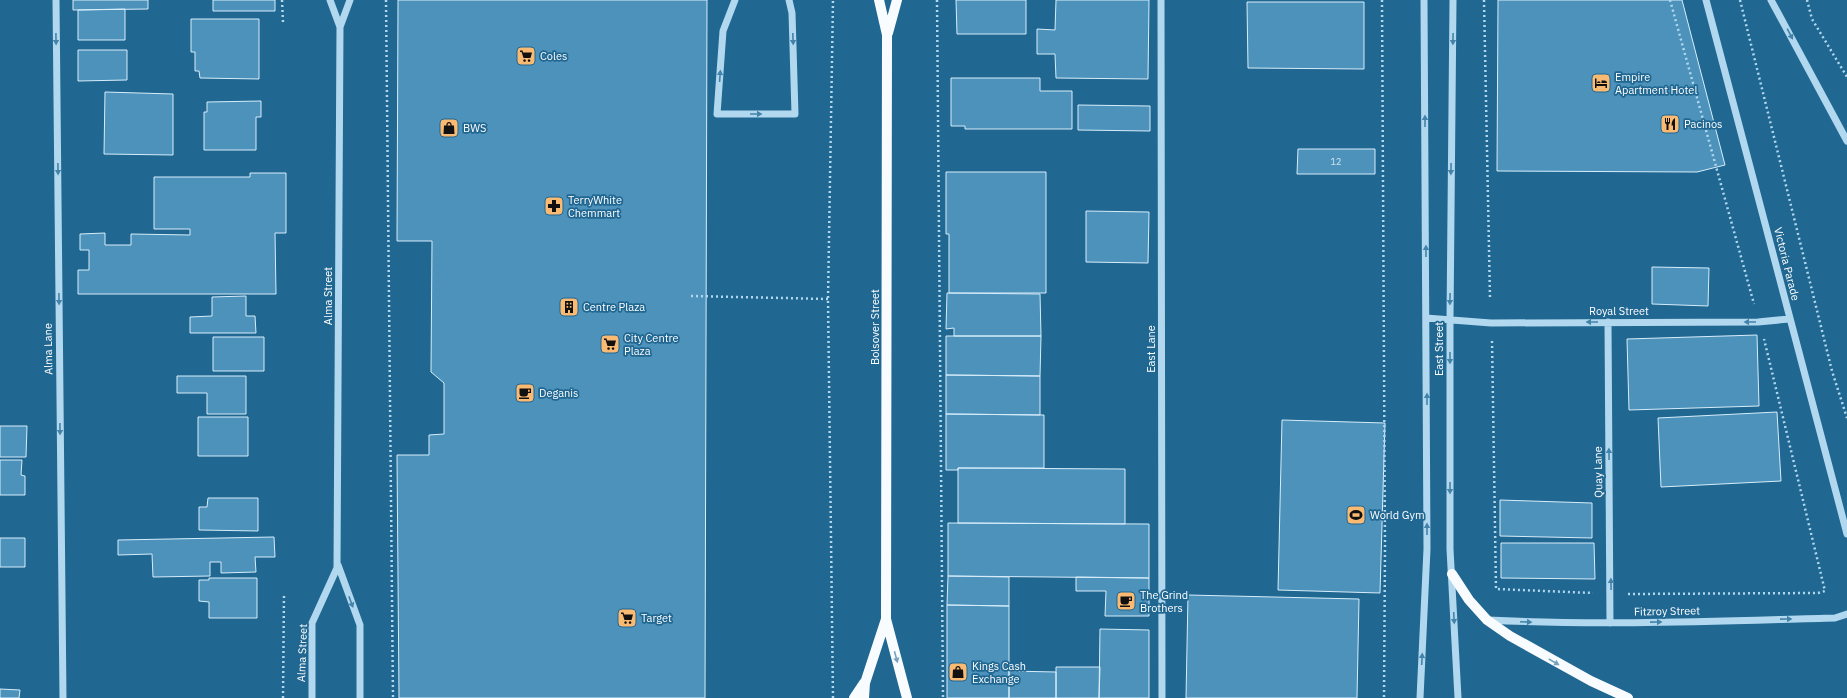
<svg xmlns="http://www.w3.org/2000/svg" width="1847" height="698" font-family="'IBM Plex Sans',sans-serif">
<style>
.building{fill:#4c92bb;stroke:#d7edfa}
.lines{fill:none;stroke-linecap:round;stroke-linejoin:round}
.path{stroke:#b1d8ee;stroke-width:2.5;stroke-dasharray:2 3;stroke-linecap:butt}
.minor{stroke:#b1d8ee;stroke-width:7}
.major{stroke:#f8fcff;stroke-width:10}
.oneway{fill:#4483a9}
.oneway2{fill:#76a3be}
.labels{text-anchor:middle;stroke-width:3.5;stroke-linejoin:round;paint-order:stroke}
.number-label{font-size:9px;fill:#d2e4ee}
.poi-label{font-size:11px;fill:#fff;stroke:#206792;text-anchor:start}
.street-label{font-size:11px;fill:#fff;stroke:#206792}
</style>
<rect width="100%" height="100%" fill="#206792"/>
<path class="building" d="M73 0H148V9L73 10Z
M213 0H275V11H213Z
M398 0H707L705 698H399L397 455H429V435L444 434V383L431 372 432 241H397Z
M956 0H1026V34H957Z
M1056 0H1149L1148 79 1056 78 1055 54H1037V29L1055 30Z
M1498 0H1682L1725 165 1697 172 1497 171Z
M1247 2H1364V69L1248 68Z
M125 9V40H78V10Z
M191 19H259V79L200 78 199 71H195V52H191Z
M78 50H127V80L78 81Z
M951 78H1040V91H1072V129H965V126H951Z
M105 92 173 94V155L104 154Z
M261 101V117H256V150H204V112H207V102Z
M1078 105 1150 106V131L1078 130Z
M1298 149H1375V174H1297Z
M946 172H1046V293H949V234H946Z
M250 173H286V233H275L276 294H78V270H89V250H80V234L105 233V245H131V234L190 235V229H154V177H250Z
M1086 211 1149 212 1148 263 1086 262Z
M1652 267 1709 268 1708 306 1652 304Z
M947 293 1040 294 1041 336H954V328L946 329Z
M246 296V316H255L256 333H190V317L212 316V297Z
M1757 335 1759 406 1629 410 1627 339Z
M946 336H1041L1040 376 946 375Z
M213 337H264V371H213Z
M946 375 1040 376V415L946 414Z
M177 376H246V414H207V393H177Z
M1777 412 1781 481 1661 487 1658 418Z
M946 414 1044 415V468H958V470H946Z
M198 417H248V456H198Z
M1282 420 1385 423 1380 593 1278 590Z
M0 426H27L26 457H0Z
M0 460H22L21 475 25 476V495H0Z
M958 468 1125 469V524L958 523Z
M208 498H258V531L199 530V507H207Z
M1500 500 1592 503V538L1500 536Z
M948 523 1149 524V578L948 576Z
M274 537 275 557H255L256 572 221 573V562H210V576L153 577 152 554 118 555V540Z
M0 538H25V567H0Z
M1501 543H1594L1595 579 1501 578Z
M948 576 1009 577V606L947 605Z
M1076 577 1149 578V616H1105L1106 591H1076Z
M209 578H257V618H209V602L199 601V580H209Z
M1188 595 1359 599 1357 698H1186Z
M947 605 1009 606V698H947Z
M1100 629 1149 630V698H1099Z
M1056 667H1100L1099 698H1056Z
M1009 671 1056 672V698H1009Z
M0 689 20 690 19 698H0Z"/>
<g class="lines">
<path class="path" d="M282 0 283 22
M386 0 393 698
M937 0 943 698
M1382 0 1385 547 1384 698
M1484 0 1490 298
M1670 0 1754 304
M1740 0 1832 371 1847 418
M1807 0 1812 19 1847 77
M691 296 828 299
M1492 341 1496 589 1593 593
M1628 594 1818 593 1825 591 1764 339
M283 698 284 594
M833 698 828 299 833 0"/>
<path class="minor" d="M56 0 63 698
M330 0 340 27
M735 0 723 31 717 114H795L792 13 789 0
M1161 0 1162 698
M1453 0 1450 319V549L1458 698
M1706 0 1847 534
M1771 0 1847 141
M1426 318 1491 323 1758 322 1789 319
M1608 322 1610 623
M338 565 360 625V698
M1488 620C1603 626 1719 621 1835 618L1847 614
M312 698V623L337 568 340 27 350 0
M1420 698 1427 549 1424 0"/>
<path class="major" d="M879 0 887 35 886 619 907 698
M888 33 897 0
M1452 574 1469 600 1487 620 1510 636 1591 681 1628 698
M854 698 864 683
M864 698 865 683 886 619"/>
</g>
<defs><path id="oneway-solid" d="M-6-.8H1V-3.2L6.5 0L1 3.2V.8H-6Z"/></defs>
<g class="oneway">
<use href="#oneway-solid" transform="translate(1790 34) rotate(62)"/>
<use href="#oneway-solid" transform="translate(56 39) rotate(89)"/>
<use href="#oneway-solid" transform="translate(793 39) rotate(88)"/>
<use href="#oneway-solid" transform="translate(1453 39) rotate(91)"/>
<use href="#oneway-solid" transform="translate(720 76) rotate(-86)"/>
<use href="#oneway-solid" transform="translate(756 114)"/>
<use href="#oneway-solid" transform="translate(1425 121) rotate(-90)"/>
<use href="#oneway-solid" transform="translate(58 169) rotate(89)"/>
<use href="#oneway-solid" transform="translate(1451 169) rotate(91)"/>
<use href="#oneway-solid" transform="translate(1426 251) rotate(-90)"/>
<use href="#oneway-solid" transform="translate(59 299) rotate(89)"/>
<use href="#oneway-solid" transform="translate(1450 299) rotate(91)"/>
<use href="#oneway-solid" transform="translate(1592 322) rotate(180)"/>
<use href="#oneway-solid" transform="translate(1750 322) rotate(-180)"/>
<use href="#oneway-solid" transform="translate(1450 358) rotate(90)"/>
<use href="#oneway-solid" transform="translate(1427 399) rotate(-90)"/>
<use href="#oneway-solid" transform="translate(60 429) rotate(89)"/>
<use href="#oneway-solid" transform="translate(1609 454) rotate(-91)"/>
<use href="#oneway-solid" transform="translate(1450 488) rotate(90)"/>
<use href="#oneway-solid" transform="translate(1427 529) rotate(-90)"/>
<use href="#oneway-solid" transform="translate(1611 584) rotate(-91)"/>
<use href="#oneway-solid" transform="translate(351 602) rotate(70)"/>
<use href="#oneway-solid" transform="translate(1454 618) rotate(87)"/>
<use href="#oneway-solid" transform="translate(1786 619) rotate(-1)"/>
<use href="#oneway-solid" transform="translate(1526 622) rotate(3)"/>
<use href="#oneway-solid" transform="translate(1656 622) rotate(-1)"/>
<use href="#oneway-solid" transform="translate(1422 659) rotate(-87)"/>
</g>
<g class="oneway2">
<use href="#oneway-solid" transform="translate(896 657) rotate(75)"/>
<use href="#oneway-solid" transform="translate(1554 662) rotate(30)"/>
</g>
<defs>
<g id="supermarket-square" transform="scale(1)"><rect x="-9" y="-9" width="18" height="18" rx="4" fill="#fbba72" stroke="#206792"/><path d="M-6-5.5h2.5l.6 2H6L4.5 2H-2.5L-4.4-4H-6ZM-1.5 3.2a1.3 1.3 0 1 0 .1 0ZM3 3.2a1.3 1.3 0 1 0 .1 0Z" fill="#111"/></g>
<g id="hotel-square" transform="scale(1)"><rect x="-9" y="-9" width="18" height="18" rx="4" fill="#fbba72" stroke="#206792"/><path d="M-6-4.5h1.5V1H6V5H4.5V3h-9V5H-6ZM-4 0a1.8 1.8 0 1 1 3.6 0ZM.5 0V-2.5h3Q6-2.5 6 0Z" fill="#111"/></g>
<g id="restaurant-square" transform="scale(1)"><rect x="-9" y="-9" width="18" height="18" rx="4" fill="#fbba72" stroke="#206792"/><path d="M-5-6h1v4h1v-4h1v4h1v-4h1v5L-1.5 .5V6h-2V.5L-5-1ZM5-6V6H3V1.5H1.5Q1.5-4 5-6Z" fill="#111"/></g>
<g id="shop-square" transform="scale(1)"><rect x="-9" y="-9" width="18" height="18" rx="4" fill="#fbba72" stroke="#206792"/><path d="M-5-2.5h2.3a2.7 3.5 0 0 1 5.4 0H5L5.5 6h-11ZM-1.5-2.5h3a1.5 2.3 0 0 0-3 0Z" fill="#111"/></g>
<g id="pharmacy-square" transform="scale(1)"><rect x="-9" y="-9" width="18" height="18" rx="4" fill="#fbba72" stroke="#206792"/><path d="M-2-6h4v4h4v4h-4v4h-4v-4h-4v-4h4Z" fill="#111"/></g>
<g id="building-square" transform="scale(1)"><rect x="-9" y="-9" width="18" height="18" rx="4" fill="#fbba72" stroke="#206792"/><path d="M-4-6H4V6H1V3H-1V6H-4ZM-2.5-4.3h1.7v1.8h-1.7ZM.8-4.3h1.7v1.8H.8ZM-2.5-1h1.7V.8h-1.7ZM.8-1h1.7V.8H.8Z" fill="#111"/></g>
<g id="cafe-square" transform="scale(1)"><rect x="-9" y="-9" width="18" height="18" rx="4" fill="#fbba72" stroke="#206792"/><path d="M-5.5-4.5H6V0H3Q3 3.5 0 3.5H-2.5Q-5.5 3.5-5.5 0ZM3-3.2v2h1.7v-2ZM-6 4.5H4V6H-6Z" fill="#111"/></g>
<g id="stadium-square" transform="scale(1)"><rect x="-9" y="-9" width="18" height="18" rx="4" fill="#fbba72" stroke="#206792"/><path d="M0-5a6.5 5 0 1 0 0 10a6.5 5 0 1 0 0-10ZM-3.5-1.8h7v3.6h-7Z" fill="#111"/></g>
</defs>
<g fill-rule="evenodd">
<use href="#supermarket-square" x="526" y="56"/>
<use href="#hotel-square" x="1601" y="83"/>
<use href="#restaurant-square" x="1670" y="124"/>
<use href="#shop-square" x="449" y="128"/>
<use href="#pharmacy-square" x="554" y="206"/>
<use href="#building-square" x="569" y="307"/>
<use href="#supermarket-square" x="610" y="344"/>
<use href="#cafe-square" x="525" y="393"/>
<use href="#stadium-square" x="1356" y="515"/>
<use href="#cafe-square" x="1126" y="601"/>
<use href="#supermarket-square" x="627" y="618"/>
<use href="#shop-square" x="958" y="672"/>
</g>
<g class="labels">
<g class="number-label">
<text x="1336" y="165">12</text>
</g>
<g class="poi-label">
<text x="540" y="60">Coles</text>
<text x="1615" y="81">Empire<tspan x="1615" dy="13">Apartment Hotel</tspan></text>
<text x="1684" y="128">Pacinos</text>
<text x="463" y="132">BWS</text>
<text x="568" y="204">TerryWhite<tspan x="568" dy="13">Chemmart</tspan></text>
<text x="583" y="311">Centre Plaza</text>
<text x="624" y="342">City Centre<tspan x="624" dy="13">Plaza</tspan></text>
<text x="539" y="397">Deganis</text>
<text x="1370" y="519">World Gym</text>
<text x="1140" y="599">The Grind<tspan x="1140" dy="13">Brothers</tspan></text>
<text x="641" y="622">Target</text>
<text x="972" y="670">Kings Cash<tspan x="972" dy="13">Exchange</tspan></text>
</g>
<g class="street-label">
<text transform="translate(1787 264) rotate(76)" y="4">Victoria Parade</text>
<text transform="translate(328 296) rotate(-90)" y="4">Alma Street</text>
<text x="1619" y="315">Royal Street</text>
<text transform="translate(875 327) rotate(-90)" y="4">Bolsover Street</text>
<text transform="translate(48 349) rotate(-91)" y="4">Alma Lane</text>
<text transform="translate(1151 349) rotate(-90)" y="4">East Lane</text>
<text transform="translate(1439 349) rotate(-90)" y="4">East Street</text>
<text transform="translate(1598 472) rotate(-91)" y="4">Quay Lane</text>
<text transform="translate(1667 611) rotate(-1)" y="4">Fitzroy Street</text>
<text transform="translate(302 653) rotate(-88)" y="4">Alma Street</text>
</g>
</g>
</svg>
